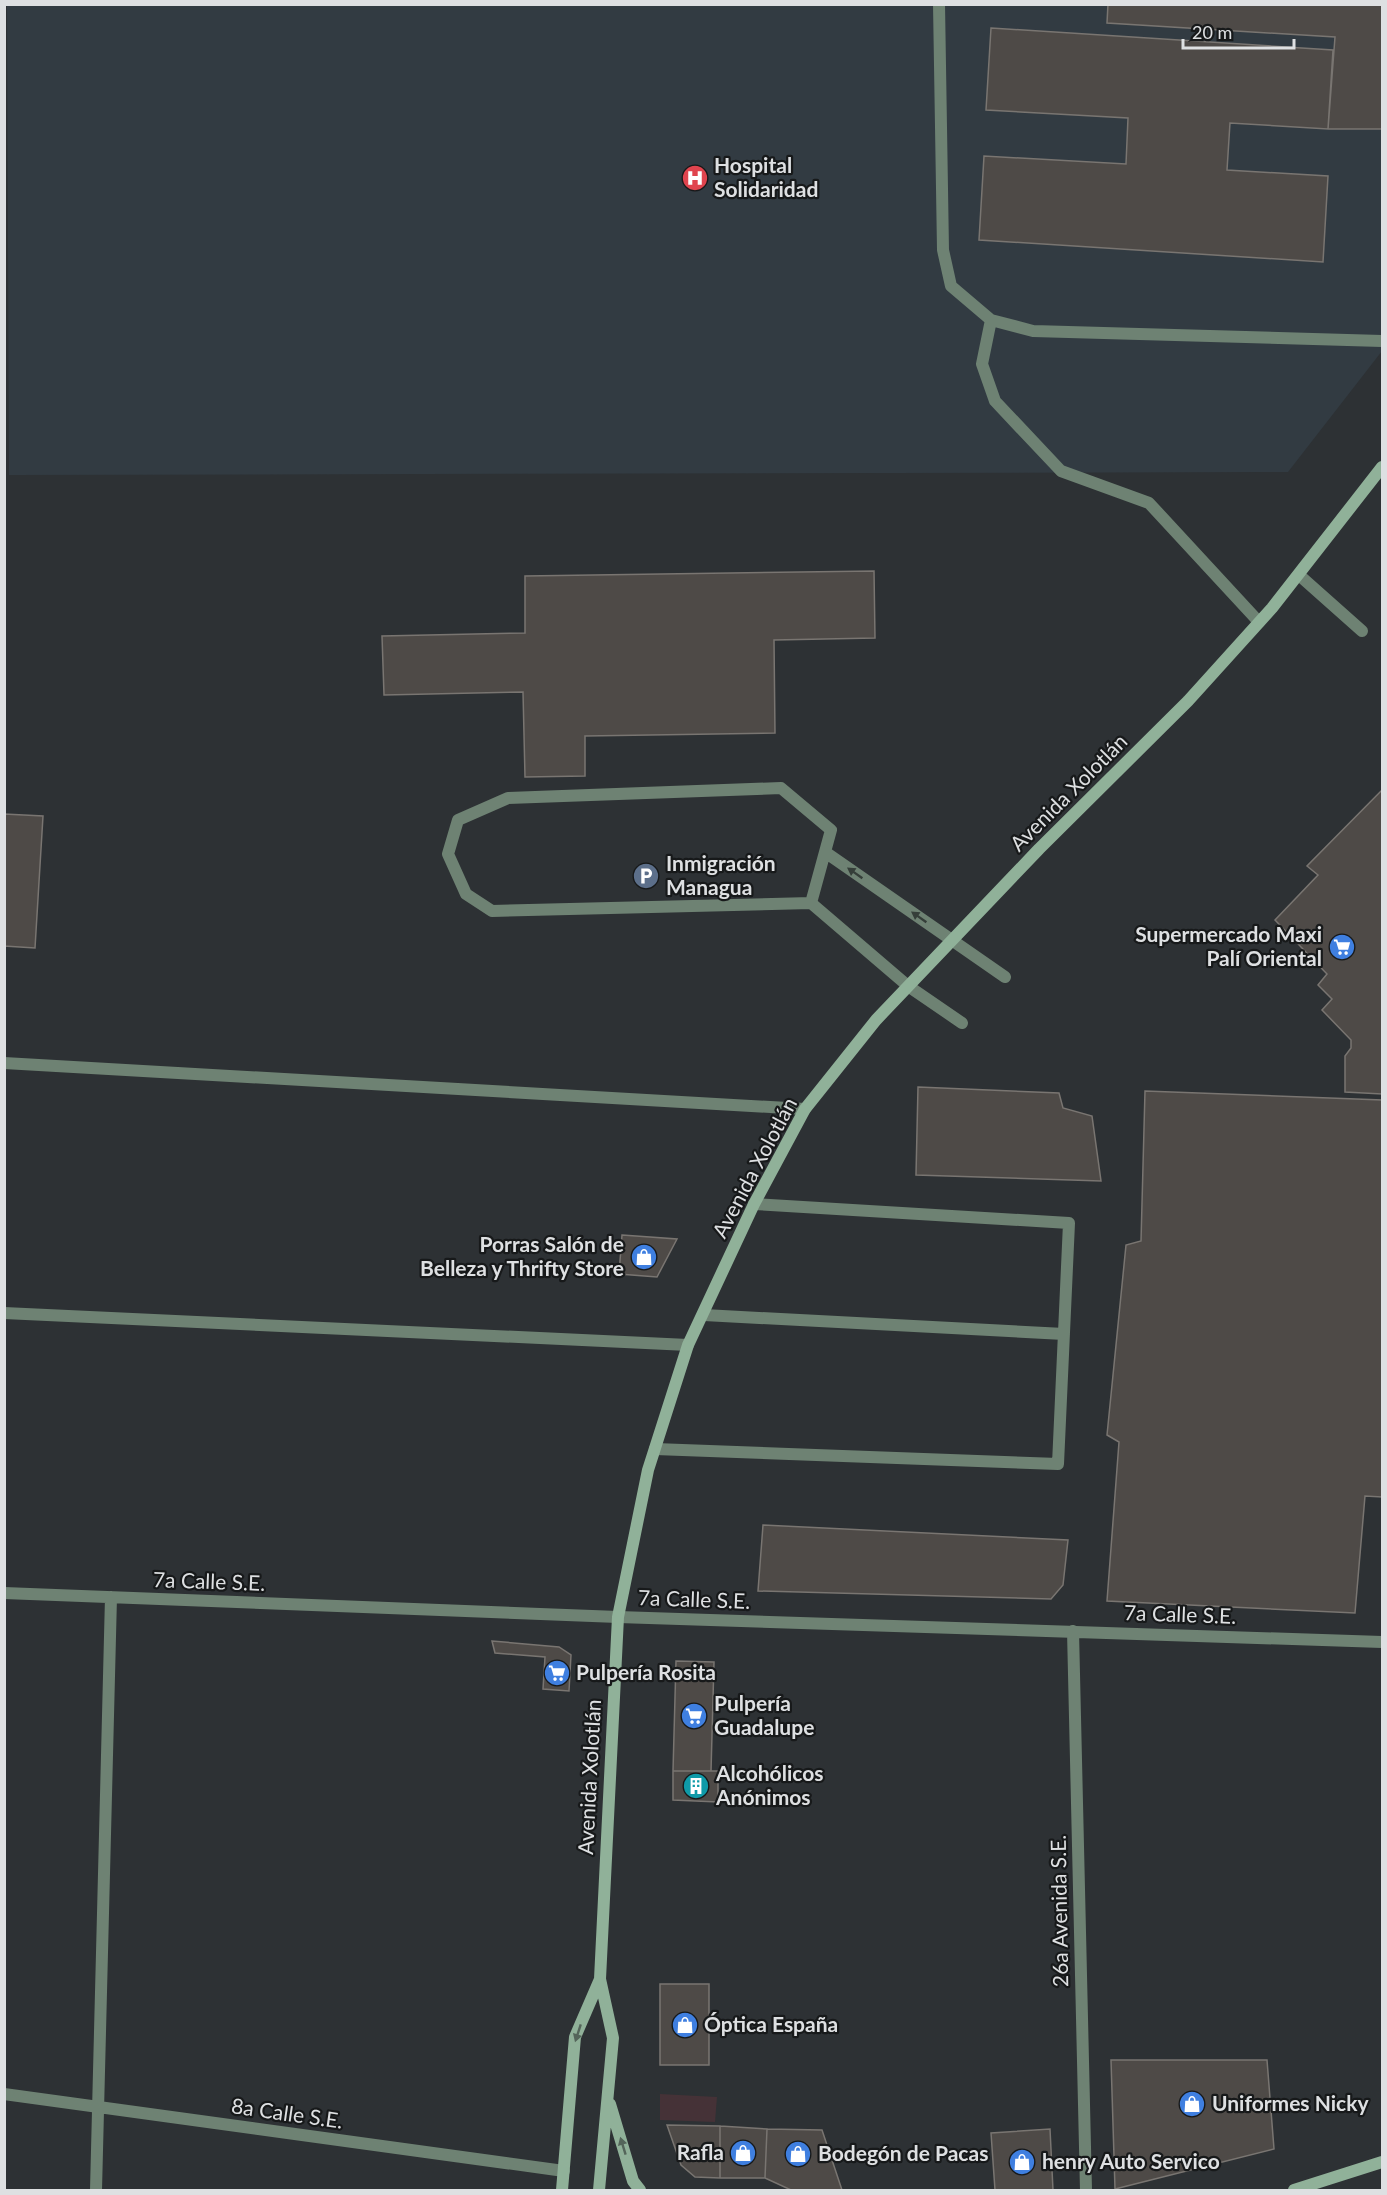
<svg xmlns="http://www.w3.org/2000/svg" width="1387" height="2195" font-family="Lato,sans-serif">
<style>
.commercial{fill:#453237}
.built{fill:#323b42}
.building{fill:#4e4a47;stroke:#797571;stroke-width:1.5}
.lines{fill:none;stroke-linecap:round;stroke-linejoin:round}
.service{stroke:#6e8273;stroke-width:12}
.minor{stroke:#6e8273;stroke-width:12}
.secondary{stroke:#90b199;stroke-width:12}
.oneway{fill:#353e39}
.oneway2{fill:#54655a}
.labels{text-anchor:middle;stroke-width:4.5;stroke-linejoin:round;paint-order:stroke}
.poi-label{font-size:21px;font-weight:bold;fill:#dee0e2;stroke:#17191a;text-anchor:start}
.street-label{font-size:21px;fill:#dee0e2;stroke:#17191a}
</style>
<rect width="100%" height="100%" fill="#2d3134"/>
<path class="commercial" d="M660 2094 717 2097 715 2122 660 2120Z"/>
<path class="built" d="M7 5H1382V351L1288 472 9 475Z"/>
<path class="building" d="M1108 4H1382V129H1328L1335 37 1107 23Z
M991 28 1333 50 1328 129 1230 123 1227 170 1328 176 1323 262 979 240 984 156 1126 164 1128 118 986 110Z
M874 571 875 638 774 640 775 733 585 736V776L525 777 523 692 384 695 382 636 525 633V576Z
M1382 790V1094L1345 1092V1056L1351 1048V1040L1322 1010 1332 999 1318 985 1327 974 1275 920 1318 875 1307 866Z
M4 814 43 816 35 948 4 946Z
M918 1087 1059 1093 1063 1108 1092 1116 1101 1181 916 1175Z
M1145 1091 1382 1100V1497L1365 1496 1355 1613 1107 1601 1119 1442 1107 1435 1126 1245 1141 1241Z
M622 1235 677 1239 657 1277 619 1274Z
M763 1525 1068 1540 1063 1585 1051 1599 758 1591Z
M492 1641 559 1647 571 1655 569 1691 543 1689 545 1657 495 1653Z
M676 1661 714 1662 711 1771H673Z
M673 1771H718V1802L673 1800Z
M660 1984H709V2065H660Z
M1111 2060H1267L1274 2149 1115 2189Z
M667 2125 720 2126V2178L695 2177 681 2165Z
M720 2126 767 2129 765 2178H720Z
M767 2129 822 2130 842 2190H791L765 2178Z
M1050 2129 1053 2190H995L991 2133Z"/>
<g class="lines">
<path class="service" d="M939 4 943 250 951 286 991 320 1033 331 1382 341
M991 320 982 364 995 401 1061 471 1149 503 1259 622
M1299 575 1362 631
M825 852 1005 977
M811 903 831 830 781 788 508 798 458 820 448 854 466 894 492 911 811 903 908 986 962 1023
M704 1315 1064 1334
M655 1449 1058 1464 1069 1223 754 1204"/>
<path class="minor" d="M4 1063 805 1109
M4 1313 688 1345
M4 1593 618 1617 1382 1642
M1073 1631 1086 2190
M4 2094 564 2171
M96 2190 111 1597"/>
<path class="secondary" d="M610 2104 633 2181 640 2190
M562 2190 575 2037 600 1979
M599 2190 613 2038 600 1979 618 1617 648 1470 688 1345 754 1204 805 1109 876 1020 1039 849 1188 701 1272 608 1382 467
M1294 2190 1382 2162"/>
</g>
<defs><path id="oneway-solid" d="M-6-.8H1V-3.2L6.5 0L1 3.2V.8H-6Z" transform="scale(1.5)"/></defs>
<g class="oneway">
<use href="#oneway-solid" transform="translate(855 873) rotate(-145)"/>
<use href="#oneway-solid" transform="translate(919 917) rotate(-145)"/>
</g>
<g class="oneway2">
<use href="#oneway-solid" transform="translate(578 2033) rotate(108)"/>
<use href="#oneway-solid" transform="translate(623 2146) rotate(-107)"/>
</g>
<defs>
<g id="hospital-disc" transform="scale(1.35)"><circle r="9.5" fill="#e0444e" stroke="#17191a"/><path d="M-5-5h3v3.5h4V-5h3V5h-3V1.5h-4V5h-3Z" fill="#fff"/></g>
<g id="parking-disc" transform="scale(1.35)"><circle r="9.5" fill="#5c6f8a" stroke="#17191a"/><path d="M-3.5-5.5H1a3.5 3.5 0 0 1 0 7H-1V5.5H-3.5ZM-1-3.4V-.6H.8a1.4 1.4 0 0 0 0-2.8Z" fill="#fff"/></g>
<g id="supermarket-disc" transform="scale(1.35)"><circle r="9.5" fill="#3f7fe0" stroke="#17191a"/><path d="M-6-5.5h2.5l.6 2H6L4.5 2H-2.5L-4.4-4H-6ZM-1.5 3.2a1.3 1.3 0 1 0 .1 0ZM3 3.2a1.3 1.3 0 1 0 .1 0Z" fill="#fff"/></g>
<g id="shop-disc" transform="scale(1.35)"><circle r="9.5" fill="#3f7fe0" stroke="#17191a"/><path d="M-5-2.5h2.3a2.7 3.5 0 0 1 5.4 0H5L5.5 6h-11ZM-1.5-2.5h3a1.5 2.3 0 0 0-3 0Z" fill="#fff"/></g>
<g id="building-disc" transform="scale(1.35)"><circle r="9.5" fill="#0f9aa8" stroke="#17191a"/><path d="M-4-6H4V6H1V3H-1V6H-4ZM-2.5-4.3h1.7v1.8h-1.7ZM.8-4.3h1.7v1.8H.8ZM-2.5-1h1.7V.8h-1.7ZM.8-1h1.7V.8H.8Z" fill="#fff"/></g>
</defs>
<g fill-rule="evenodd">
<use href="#hospital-disc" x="695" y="178"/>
<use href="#parking-disc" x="646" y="876"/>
<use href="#supermarket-disc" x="1342" y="947"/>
<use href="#shop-disc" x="644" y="1257"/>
<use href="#supermarket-disc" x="557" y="1673"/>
<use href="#supermarket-disc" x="694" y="1716"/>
<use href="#building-disc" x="696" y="1786"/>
<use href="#shop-disc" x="685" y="2025"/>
<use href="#shop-disc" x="1192" y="2104"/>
<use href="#shop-disc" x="743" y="2153"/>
<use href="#shop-disc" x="798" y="2154"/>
<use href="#shop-disc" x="1022" y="2162"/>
</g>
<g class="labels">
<g class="poi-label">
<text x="714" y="173">Hospital<tspan x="714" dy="24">Solidaridad</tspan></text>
<text x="666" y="871">Inmigración<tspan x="666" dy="24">Managua</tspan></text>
<text x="1322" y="942" text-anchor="end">Supermercado Maxi<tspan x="1322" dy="24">Palí Oriental</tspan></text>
<text x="624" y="1252" text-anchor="end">Porras Salón de<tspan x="624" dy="24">Belleza y Thrifty Store</tspan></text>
<text x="576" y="1680">Pulpería Rosita</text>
<text x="714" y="1711">Pulpería<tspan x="714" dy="24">Guadalupe</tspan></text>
<text x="716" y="1781">Alcohólicos<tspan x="716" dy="24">Anónimos</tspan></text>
<text x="704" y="2032">Óptica España</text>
<text x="1212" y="2111">Uniformes Nicky</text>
<text x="724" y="2160" text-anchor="end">Rafla</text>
<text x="818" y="2161">Bodegón de Pacas</text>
<text x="1042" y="2169">henry Auto Servico</text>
</g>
<g class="street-label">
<text transform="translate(1069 793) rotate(-45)" y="7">Avenida Xolotlán</text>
<text transform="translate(755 1168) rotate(-62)" y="7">Avenida Xolotlán</text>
<text transform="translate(209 1582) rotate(2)" y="7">7a Calle S.E.</text>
<text transform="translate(694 1600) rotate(2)" y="7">7a Calle S.E.</text>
<text transform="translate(1180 1615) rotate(2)" y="7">7a Calle S.E.</text>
<text transform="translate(590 1777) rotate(-87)" y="7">Avenida Xolotlán</text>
<text transform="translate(1060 1911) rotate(-91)" y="7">26a Avenida S.E.</text>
<text transform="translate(287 2114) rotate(8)" y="7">8a Calle S.E.</text>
</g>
</g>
<rect width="1387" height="2195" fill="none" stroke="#dee0e2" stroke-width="12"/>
<path d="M1183 39v9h111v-9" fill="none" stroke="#dee0e2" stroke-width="3"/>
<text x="1192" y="39" font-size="18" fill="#dee0e2" stroke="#17191a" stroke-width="4.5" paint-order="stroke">20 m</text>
</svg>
